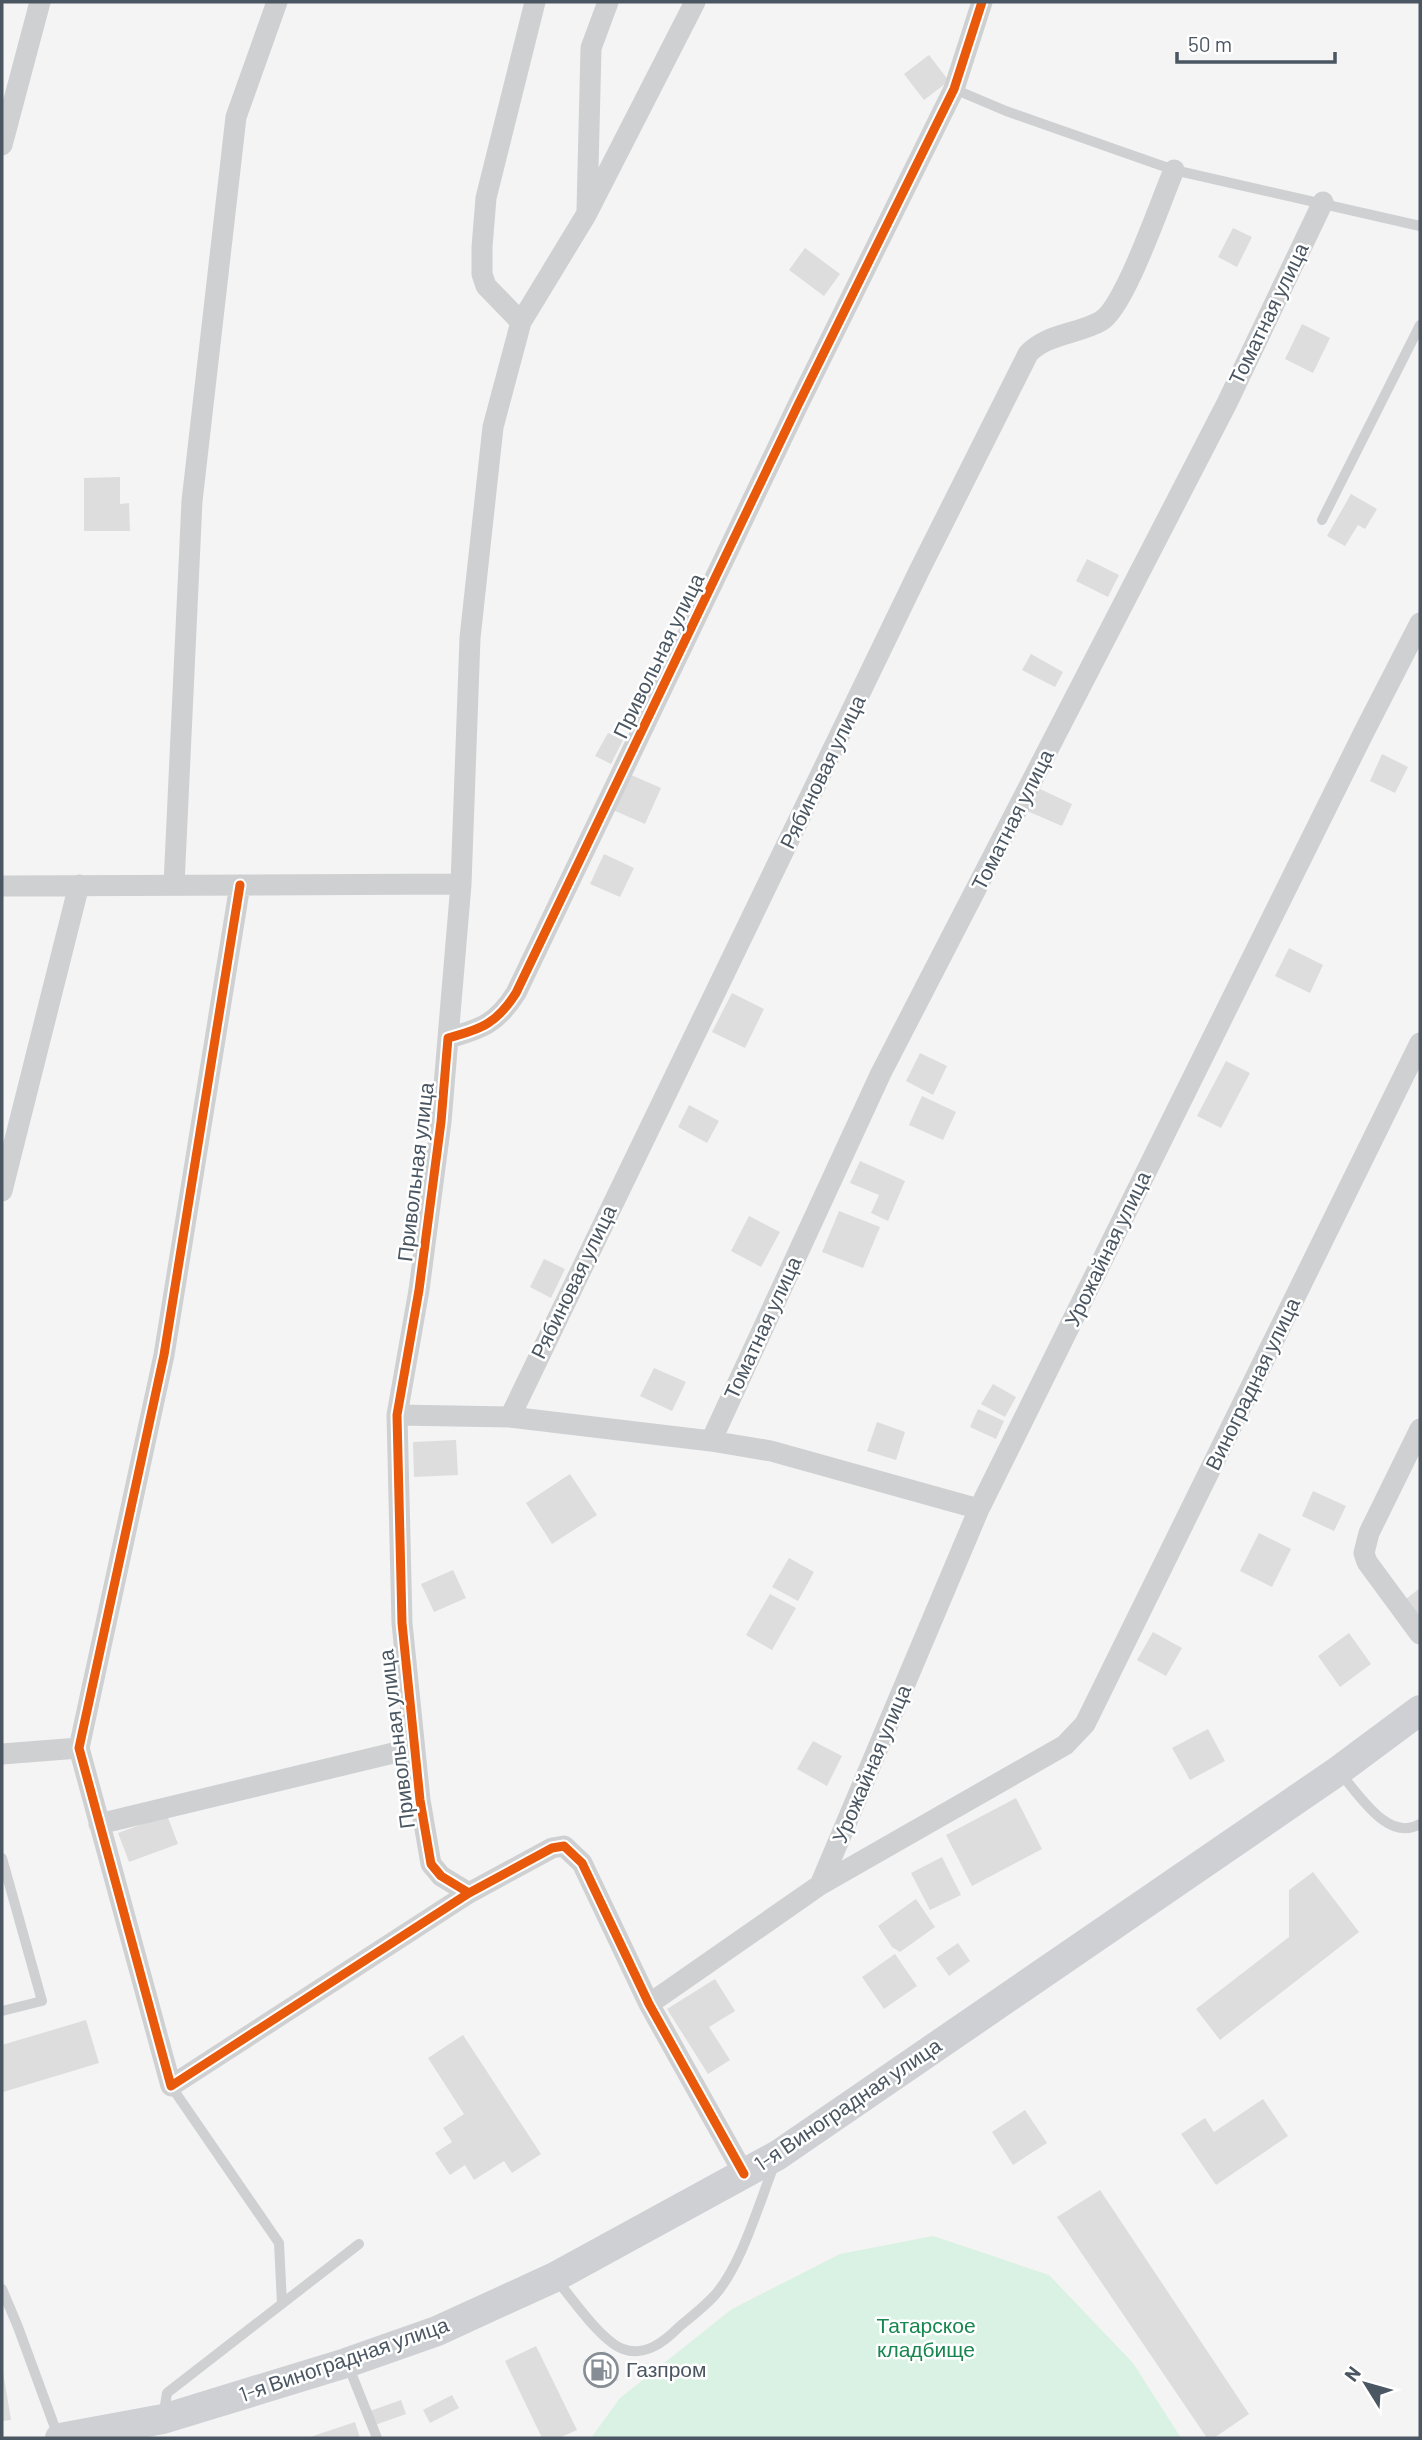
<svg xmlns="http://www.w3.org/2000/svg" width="1422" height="2440" font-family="Barlow,sans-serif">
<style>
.green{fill:#d9f2e3}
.building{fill:#ddddde}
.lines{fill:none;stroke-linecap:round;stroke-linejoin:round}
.service{stroke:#ced0d2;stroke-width:10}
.minor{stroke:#ced0d2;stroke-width:21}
.secondary{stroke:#ced0d4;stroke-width:30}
.cycleway-casing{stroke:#fff;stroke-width:13}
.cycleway{stroke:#e8590c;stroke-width:9}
.labels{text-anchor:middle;stroke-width:5;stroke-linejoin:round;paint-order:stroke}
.street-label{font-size:21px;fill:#4a5661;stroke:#fff}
.park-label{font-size:21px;fill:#17864f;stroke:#fff}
.poi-label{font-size:21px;fill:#4a5661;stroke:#fff;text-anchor:start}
</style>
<rect width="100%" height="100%" fill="#f4f4f4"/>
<path class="green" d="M933 2236 1049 2275 1133 2363 1181 2438H591L620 2398 732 2309 840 2254Z"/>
<path class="building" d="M929 55 949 81 924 100 904 74Z
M1233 228 1252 237 1237 267 1218 257Z
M805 248 840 274 824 296 789 270Z
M1302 324 1330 338 1313 373 1285 359Z
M120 477V504L129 503 130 531H84V478Z
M1351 494 1377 509 1365 529 1358 525 1345 546 1327 536Z
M1087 559 1119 575 1108 597 1076 581Z
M1031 654 1063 672 1055 687 1022 670Z
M608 733 623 740 611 764 595 756Z
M1382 754 1408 767 1395 793 1370 781Z
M629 774 661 788 645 824 613 810Z
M1038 788 1072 804 1062 826 1027 811Z
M604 854 634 868 620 897 590 884Z
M1289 948 1323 965 1310 993 1275 976Z
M732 993 764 1009 745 1048 712 1032Z
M920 1053 947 1066 933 1095 906 1081Z
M1226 1061 1250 1073 1221 1128 1197 1116Z
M922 1096 956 1112 943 1140 909 1125Z
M689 1105 719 1121 707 1143 678 1127Z
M860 1161 905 1181 888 1221 871 1213 879 1195 850 1183Z
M839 1211 880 1227 863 1268 822 1252Z
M749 1216 780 1232 761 1267 731 1251Z
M544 1259 565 1269 551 1298 530 1287Z
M654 1368 686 1382 672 1411 640 1396Z
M993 1384 1016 1397 1005 1417 981 1404Z
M978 1409 1004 1421 996 1439 970 1427Z
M877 1422 905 1432 896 1460 867 1451Z
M456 1440 458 1475 414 1477 413 1442Z
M570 1474 597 1515 552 1544 526 1503Z
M1313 1491 1346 1506 1334 1531 1302 1516Z
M1259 1533 1291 1549 1272 1587 1240 1571Z
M789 1558 814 1572 798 1601 772 1587Z
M453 1570 466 1598 434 1612 421 1584Z
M1420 1588V1617L1406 1599Z
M770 1594 796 1608 772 1650 746 1635Z
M1153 1632 1182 1648 1166 1676 1137 1660Z
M1349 1633 1371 1664 1340 1687 1318 1656Z
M1208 1729 1225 1761 1190 1780 1172 1748Z
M813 1741 842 1756 827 1786 797 1769Z
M1016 1798 1042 1849 972 1886 946 1835Z
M167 1815 178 1844 129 1862 118 1833Z
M942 1857 961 1895 930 1910 911 1873Z
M1313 1872 1359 1932 1220 2040 1196 2009 1289 1937V1890Z
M916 1899 935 1927 900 1952 892 1947 878 1926Z
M958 1943 970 1961 949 1976 936 1958Z
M895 1954 917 1986 884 2009 862 1977Z
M715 1979 735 2011 709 2027 730 2060 708 2074 667 2009Z
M86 2020 99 2063 3 2092 2 2045Z
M463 2035 541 2154 512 2173 504 2161 474 2180 465 2165 450 2175 435 2153 452 2142 443 2128 464 2114 428 2058Z
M1263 2099 1288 2136 1216 2185 1181 2134 1205 2118 1214 2132Z
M1025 2110 1047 2143 1013 2165 992 2132Z
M1100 2190 1249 2414 1214 2438H1207L1057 2217Z
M536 2346 577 2430 559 2438H542L505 2361Z
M605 2351 618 2380 598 2389 584 2360Z
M2 2366 11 2420 2 2421Z
M452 2395 459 2408 430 2423 423 2410Z
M401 2400 406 2414 375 2425 370 2411Z
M355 2422 360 2438H307Z"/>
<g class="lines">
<path class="service" d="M954 89 1006 111 1174 170 1420 226
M1322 520 1420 325
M1340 1773C1359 1794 1388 1843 1420 1824
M2 1858 42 2001 2 2011
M171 2086 279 2243 282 2304
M556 2279C571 2297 601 2341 623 2349 645 2357 664 2342 679 2327 691 2317 704 2307 715 2295 742 2264 759 2203 775 2163
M2 2289 18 2327 58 2436
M348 2365 377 2438
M163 2417 167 2393 359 2244"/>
<path class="minor" d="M2 145 40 2
M587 210 591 48 608 2
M521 322 486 286 482 274V247L486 198 535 2
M174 885 192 501 236 117 277 2
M240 885 164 1355 79 1748 171 2086 469 1893
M2 886 461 884
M448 1038 461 884 470 638 493 427 521 322 586 215 695 2
M2 1191 79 885
M397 1415 510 1417 711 1441 771 1451 979 1509
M510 1417 919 571 1028 354C1045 334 1079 334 1101 321 1125 307 1161 200 1174 170
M1420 1429 1369 1533 1364 1553 1367 1562 1420 1634
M711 1441 881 1073 1227 403 1323 202
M2 1754 79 1748
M99 1824 414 1748
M820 1885 979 1509 1364 732 1420 623
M649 2004 820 1885 1065 1745 1085 1724 1420 1043
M744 2174 649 2004 582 1863 564 1846 552 1848 469 1893 441 1876 431 1864 420 1800 402 1623 397 1415 419 1290 441 1122 448 1038C482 1029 497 1023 516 993L797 407 954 89 982 2"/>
<path class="secondary" d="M60 2438 163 2419 346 2363 437 2331 555 2277 778 2155 1338 1771 1420 1710"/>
<g class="cycleway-casing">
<path id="cycleway" d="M240 885 164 1355 79 1748 171 2086 469 1893
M744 2174 649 2004 582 1863 564 1846 552 1848 469 1893 441 1876 431 1864 420 1800 402 1623 397 1415 419 1290 441 1122 448 1038C482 1029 497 1023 516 993L797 407 954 89 982 2"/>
</g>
<use href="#cycleway" class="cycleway"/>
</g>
<defs>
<g id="fuel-ring" transform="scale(1.75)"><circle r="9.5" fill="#fff" stroke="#868d94" stroke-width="1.5"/><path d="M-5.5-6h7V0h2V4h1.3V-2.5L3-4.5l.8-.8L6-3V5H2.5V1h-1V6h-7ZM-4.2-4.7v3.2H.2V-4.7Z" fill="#868d94"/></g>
</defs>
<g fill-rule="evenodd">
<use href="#fuel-ring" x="601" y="2370"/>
</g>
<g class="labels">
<g class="street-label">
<text transform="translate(1269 314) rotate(-64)" y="7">Томатная улица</text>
<text transform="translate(659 656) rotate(-64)" y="7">Привольная улица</text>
<text transform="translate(823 772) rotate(-64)" y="7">Рябиновая улица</text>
<text transform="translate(1013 820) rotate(-63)" y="7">Томатная улица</text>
<text transform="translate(416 1172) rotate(-83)" y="7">Привольная улица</text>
<text transform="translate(1108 1249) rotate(-64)" y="7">Урожайная улица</text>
<text transform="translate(574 1282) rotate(-64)" y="7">Рябиновая улица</text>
<text transform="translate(763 1328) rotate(-65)" y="7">Томатная улица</text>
<text transform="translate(1253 1384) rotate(-64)" y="7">Виноградная улица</text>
<text transform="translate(397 1739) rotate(-97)" y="7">Привольная улица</text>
<text transform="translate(872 1764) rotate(-67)" y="7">Урожайная улица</text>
<text transform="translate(848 2105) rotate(-34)" y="7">1-я Виноградная улица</text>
<text transform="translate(344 2360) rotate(-19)" y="7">1-я Виноградная улица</text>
</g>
<g class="park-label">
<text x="926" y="2333">Татарское<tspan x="926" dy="24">кладбище</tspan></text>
</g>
<g class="poi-label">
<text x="626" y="2377">Газпром</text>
</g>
</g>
<rect width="1422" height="2440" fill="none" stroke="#4a5661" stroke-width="7"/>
<g transform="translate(1366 2384) rotate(307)" stroke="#ffffff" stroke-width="5" paint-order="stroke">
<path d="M0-5L12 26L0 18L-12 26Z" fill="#4a5661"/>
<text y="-10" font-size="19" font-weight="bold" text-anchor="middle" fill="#4a5661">N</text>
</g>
<path d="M1177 52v10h158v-10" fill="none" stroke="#4a5661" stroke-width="3.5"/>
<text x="1188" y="52" font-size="21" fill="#4a5661" stroke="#ffffff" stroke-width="5" paint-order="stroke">50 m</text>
</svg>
